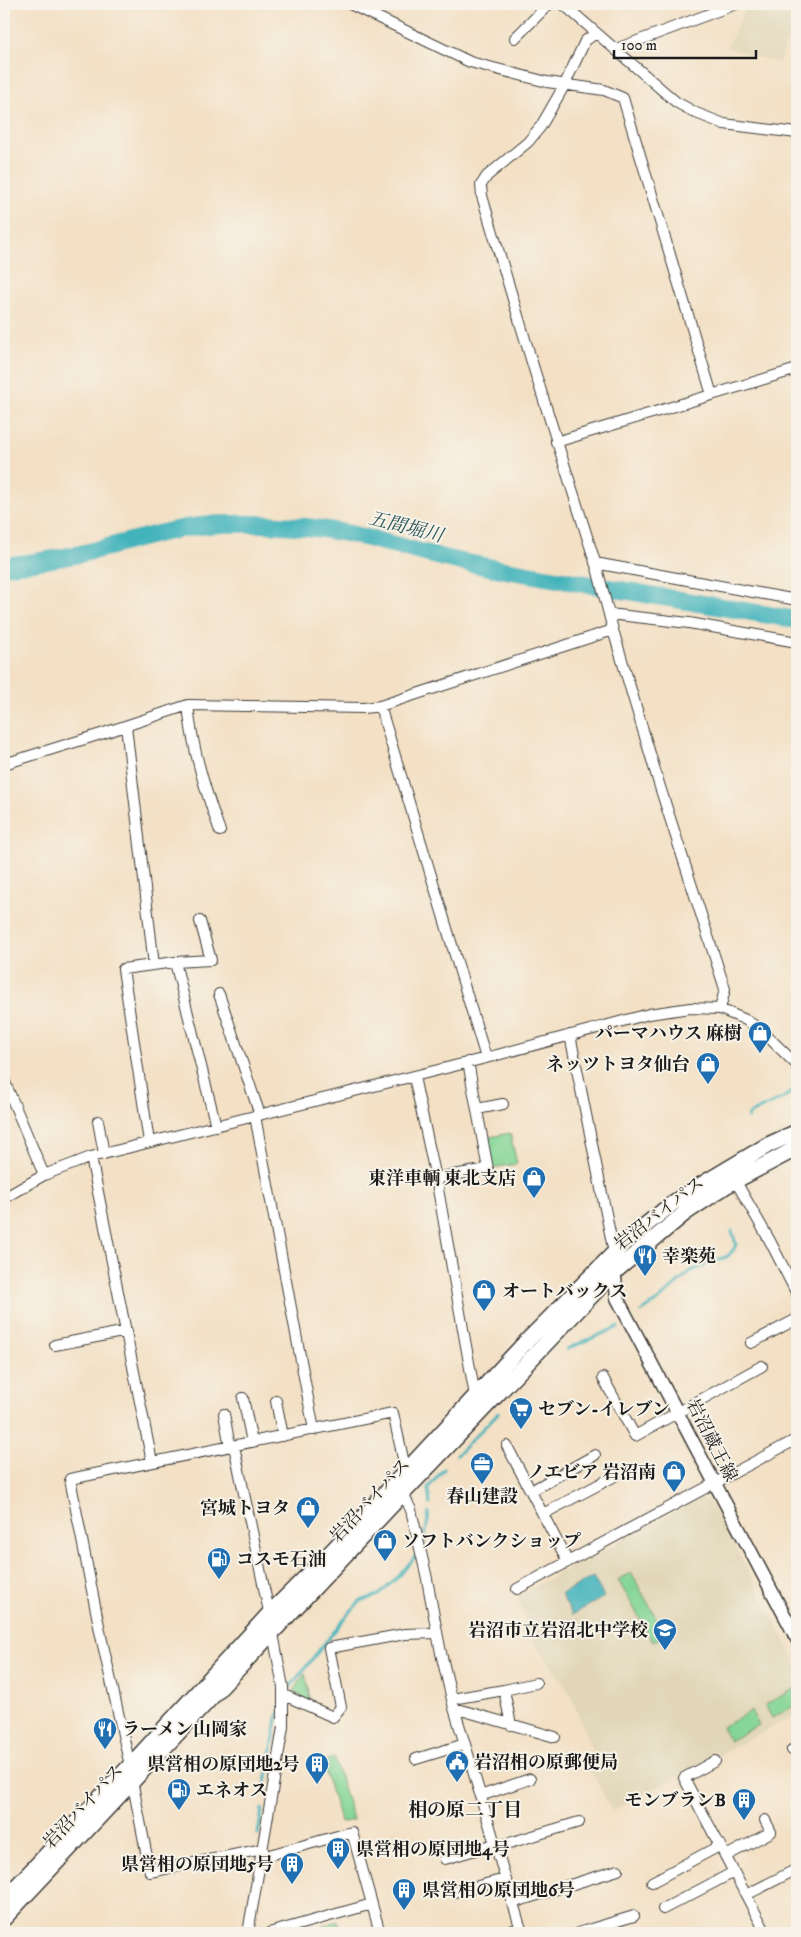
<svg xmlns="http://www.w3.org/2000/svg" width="801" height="1937" font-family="'IM FELL DW Pica','Noto Serif JP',serif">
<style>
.built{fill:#e1d6b7}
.green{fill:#84d595;stroke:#507858}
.water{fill:#43b3bb;stroke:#30686c}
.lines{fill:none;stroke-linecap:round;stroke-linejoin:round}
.stream{stroke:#43b3bb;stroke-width:3}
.river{stroke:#43b3bb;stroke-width:18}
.minor-casing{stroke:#3c3935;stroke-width:12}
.major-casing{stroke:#3c3935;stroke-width:15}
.highway-casing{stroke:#3c3935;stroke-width:18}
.minor{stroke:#fff;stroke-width:10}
.major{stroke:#fff;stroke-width:12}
.highway{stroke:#fff;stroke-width:15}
.labels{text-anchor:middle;stroke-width:4;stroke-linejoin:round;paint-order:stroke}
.poi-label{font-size:18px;font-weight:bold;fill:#1c1c1c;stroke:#f7f3e8;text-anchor:start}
.street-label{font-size:18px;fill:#1c1c1c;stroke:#f7f3e8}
.water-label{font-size:19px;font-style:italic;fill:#2c585c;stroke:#f7f3e8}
.neighbourhood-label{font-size:19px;font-weight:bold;fill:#1c1c1c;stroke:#f7f3e8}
</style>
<rect width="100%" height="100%" fill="#f7f3e8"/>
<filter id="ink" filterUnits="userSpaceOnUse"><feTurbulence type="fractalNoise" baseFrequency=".02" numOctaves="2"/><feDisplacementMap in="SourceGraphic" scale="10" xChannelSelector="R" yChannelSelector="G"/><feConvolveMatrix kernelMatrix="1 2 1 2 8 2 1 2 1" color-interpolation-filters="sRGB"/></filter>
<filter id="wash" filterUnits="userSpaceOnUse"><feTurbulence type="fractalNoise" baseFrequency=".0096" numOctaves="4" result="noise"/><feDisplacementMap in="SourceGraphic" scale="20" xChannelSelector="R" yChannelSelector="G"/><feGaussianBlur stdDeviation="1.12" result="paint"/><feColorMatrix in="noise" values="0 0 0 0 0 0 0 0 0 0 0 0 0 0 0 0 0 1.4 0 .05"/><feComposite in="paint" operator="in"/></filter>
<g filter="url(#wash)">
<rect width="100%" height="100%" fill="#f3e0c5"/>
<path class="built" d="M764 4H797V11L779 63 727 48 744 11Z
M700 1498 711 1500 797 1664V1714L612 1811 588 1765 596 1760 571 1696 563 1682 531 1638 517 1596Z"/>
<path class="green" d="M510 1133 517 1164 491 1168 485 1138Z
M631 1573 666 1635 653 1642 618 1580Z
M305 1673 311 1703 293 1691Z
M794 1689 797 1695V1704L772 1718 765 1705Z
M751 1711 759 1725 729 1741 722 1727Z
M334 1758 353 1820 341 1823 322 1762Z
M338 1921 342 1933H324L322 1926Z"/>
<path class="water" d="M593 1577 604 1597 572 1615 561 1594Z"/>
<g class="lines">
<path class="stream" d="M748 1118 750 1114 783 1098 797 1088
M641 1312 659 1300 691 1271 728 1256 734 1249 736 1244 732 1231
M567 1349 618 1327
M457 1455 498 1413
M430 1504 428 1488 444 1469
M424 1543 429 1513
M290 1687 343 1620 360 1601 379 1595 400 1575 418 1553
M264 1794 278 1713
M258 1834 262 1809"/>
<path class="river" d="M4 566C29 563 55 559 80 554 129 543 175 525 226 524 271 523 316 526 359 536 394 544 427 555 462 562 573 583 686 600 797 620"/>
</g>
</g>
<g filter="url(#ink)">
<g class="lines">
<g class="minor-casing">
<path id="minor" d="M350 4 470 62 547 82 604 90 623 98 712 395
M563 4 676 102 696 113 724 124 797 133
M596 33 585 41 564 86 541 126 528 142 487 176 481 185 482 196 534 369 597 568 613 630 660 787 725 989 720 1009
M515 38 549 4
M616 49 736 4
M556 442 797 369
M595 563 797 600
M609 614 689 623 797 642
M188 705C192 748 205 791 220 831
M380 706 486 1058
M126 726 154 965
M4 764 101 734 188 705 364 708 380 706 613 630
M175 962 211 960 200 921
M219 994 260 1115
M570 1035 614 1253
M414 1077 436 1178 475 1396
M4 1080 44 1175
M477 1109 503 1104
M255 1116 314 1430
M98 1121 104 1154
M149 1142 123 969 175 962 216 1126
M91 1157 152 1462
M436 1178 488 1169 468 1062
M735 1180 770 1241 797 1294
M4 1198 44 1175 91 1157 486 1058 649 1014 690 1008 720 1009 746 1020 761 1030 797 1065
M751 1343 797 1319
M55 1345 127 1331
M603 1378 635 1436 762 1366
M243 1398 252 1442
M276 1401 283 1436
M224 1414 230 1447
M234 1446 268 1607 283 1687V1727L248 1933
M507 1446 568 1562
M531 1491 595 1455
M403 1493 411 1510 426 1574 441 1653 454 1708 522 1933
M543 1514 613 1477
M517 1589 797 1439
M504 1690 536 1683
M284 1695 333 1717 341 1707 329 1648 405 1634 437 1633
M452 1699 504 1690 511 1725
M454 1708 555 1737
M792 1750 797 1747
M416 1759 465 1744
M715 1761 684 1778 766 1933
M130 1766 101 1636 70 1479 393 1413 406 1472
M132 1780 150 1872 263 1849
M480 1796 530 1779
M496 1847 579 1822
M726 1856 771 1832 765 1820
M262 1857 352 1832 380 1933
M445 1859 495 1844
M652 1882 721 1845
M455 1892 505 1879
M746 1895 797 1869
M512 1903 618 1870
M663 1909 734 1872
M269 1933 372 1904
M503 1933 521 1928
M578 1933 634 1916"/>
</g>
<g class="major-casing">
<path id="major" d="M614 1267 617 1298 797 1639"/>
</g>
<g class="highway-casing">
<path id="highway" d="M4 1900 130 1766 270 1613 334 1549 523 1345 626 1241 673 1203 701 1185 768 1145 797 1132
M4 1918 403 1493 614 1272 685 1213 727 1185 797 1148"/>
</g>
<use href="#minor" class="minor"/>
<use href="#major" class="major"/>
<use href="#highway" class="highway"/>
</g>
</g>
<defs>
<g id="shop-pin" transform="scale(1.25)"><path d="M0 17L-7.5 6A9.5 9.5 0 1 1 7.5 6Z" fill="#1f6fb2" stroke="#f7f3e8"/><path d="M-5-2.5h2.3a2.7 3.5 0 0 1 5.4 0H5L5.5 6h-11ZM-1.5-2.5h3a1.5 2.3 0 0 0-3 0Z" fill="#fff"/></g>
<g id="restaurant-pin" transform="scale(1.25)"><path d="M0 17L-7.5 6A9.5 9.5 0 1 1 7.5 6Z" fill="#1f6fb2" stroke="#f7f3e8"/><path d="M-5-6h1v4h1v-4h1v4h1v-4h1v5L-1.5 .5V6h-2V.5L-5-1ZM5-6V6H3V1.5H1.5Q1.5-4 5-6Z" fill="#fff"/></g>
<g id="supermarket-pin" transform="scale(1.25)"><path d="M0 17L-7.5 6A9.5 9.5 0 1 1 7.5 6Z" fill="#1f6fb2" stroke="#f7f3e8"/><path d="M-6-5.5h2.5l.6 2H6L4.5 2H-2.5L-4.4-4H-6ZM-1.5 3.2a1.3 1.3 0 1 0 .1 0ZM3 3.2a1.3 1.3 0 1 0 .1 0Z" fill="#fff"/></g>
<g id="office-pin" transform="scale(1.25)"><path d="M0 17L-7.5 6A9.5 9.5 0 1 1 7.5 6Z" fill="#1f6fb2" stroke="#f7f3e8"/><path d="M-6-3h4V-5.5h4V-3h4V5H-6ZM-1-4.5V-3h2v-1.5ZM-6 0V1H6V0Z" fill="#fff"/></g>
<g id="fuel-pin" transform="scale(1.25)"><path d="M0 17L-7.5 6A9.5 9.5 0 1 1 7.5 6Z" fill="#1f6fb2" stroke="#f7f3e8"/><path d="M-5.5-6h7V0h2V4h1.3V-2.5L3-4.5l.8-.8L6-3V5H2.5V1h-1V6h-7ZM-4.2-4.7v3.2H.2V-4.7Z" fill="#fff"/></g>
<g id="school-pin" transform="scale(1.25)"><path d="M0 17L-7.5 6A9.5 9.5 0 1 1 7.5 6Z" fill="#1f6fb2" stroke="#f7f3e8"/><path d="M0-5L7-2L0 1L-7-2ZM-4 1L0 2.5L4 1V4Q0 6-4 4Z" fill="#fff"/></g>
<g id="civic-pin" transform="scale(1.25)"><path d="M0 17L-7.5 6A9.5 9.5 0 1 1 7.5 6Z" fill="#1f6fb2" stroke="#f7f3e8"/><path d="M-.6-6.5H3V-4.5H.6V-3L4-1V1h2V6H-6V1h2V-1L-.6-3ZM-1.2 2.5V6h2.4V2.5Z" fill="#fff"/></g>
<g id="building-pin" transform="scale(1.25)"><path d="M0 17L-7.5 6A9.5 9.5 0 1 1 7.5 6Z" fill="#1f6fb2" stroke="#f7f3e8"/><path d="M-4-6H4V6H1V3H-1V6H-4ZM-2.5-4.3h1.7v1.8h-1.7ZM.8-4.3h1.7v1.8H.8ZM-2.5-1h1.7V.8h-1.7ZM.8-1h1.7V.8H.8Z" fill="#fff"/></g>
</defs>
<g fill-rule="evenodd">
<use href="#shop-pin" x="760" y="1033"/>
<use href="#shop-pin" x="708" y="1064"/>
<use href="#shop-pin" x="534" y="1178"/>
<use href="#restaurant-pin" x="645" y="1256"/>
<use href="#shop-pin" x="484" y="1291"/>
<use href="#supermarket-pin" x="521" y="1409"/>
<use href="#office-pin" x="482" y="1464"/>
<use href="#shop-pin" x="674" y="1472"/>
<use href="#shop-pin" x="308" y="1508"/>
<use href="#shop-pin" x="385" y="1541"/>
<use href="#fuel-pin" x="219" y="1559"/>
<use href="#school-pin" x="665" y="1630"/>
<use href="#restaurant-pin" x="105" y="1729"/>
<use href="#civic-pin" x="457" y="1762"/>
<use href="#building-pin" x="317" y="1764"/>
<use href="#fuel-pin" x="179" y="1790"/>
<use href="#building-pin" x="744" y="1800"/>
<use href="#building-pin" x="338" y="1849"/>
<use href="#building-pin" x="292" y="1864"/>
<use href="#building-pin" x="404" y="1890"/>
</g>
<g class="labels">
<g class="poi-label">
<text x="742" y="1039" text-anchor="end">パーマハウス 麻樹</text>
<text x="690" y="1070" text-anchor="end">ネッツトヨタ仙台</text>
<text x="516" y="1184" text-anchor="end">東洋車輌 東北支店</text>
<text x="662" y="1262">幸楽苑</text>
<text x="502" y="1297">オートバックス</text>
<text x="538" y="1415">セブン-イレブン</text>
<text x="656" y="1478" text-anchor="end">ノエビア 岩沼南</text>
<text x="482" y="1502" text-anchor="middle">春山建設</text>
<text x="290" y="1514" text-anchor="end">宮城トヨタ</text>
<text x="402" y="1547">ソフトバンクショップ</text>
<text x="236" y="1565">コスモ石油</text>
<text x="648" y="1636" text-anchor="end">岩沼市立岩沼北中学校</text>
<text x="122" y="1735">ラーメン山岡家</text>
<text x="474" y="1768">岩沼相の原郵便局</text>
<text x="300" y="1770" text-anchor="end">県営相の原団地2号</text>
<text x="196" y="1796">エネオス</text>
<text x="726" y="1806" text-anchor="end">モンブランB</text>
<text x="356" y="1855">県営相の原団地4号</text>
<text x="274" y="1870" text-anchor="end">県営相の原団地5号</text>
<text x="422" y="1896">県営相の原団地6号</text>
</g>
<g class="street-label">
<text transform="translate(659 1213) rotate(-38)" y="6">岩沼バイパス</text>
<text transform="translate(712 1440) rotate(63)" y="6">岩沼蔵王線</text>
<text transform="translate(370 1500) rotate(-47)" y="6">岩沼バイパス</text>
<text transform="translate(83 1806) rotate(-47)" y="6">岩沼バイパス</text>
</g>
<g class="water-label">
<text transform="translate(406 526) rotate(14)" y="7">五間堀川</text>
</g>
<g class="neighbourhood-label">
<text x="465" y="1816">相の原二丁目</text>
</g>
</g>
<rect width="801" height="1937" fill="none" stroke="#f7f3e8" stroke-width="20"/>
<path d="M614 50v8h142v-8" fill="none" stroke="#1c1c1c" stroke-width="2.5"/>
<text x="621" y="50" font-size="15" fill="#1c1c1c" stroke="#f7f3e8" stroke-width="4" paint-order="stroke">100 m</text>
</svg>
